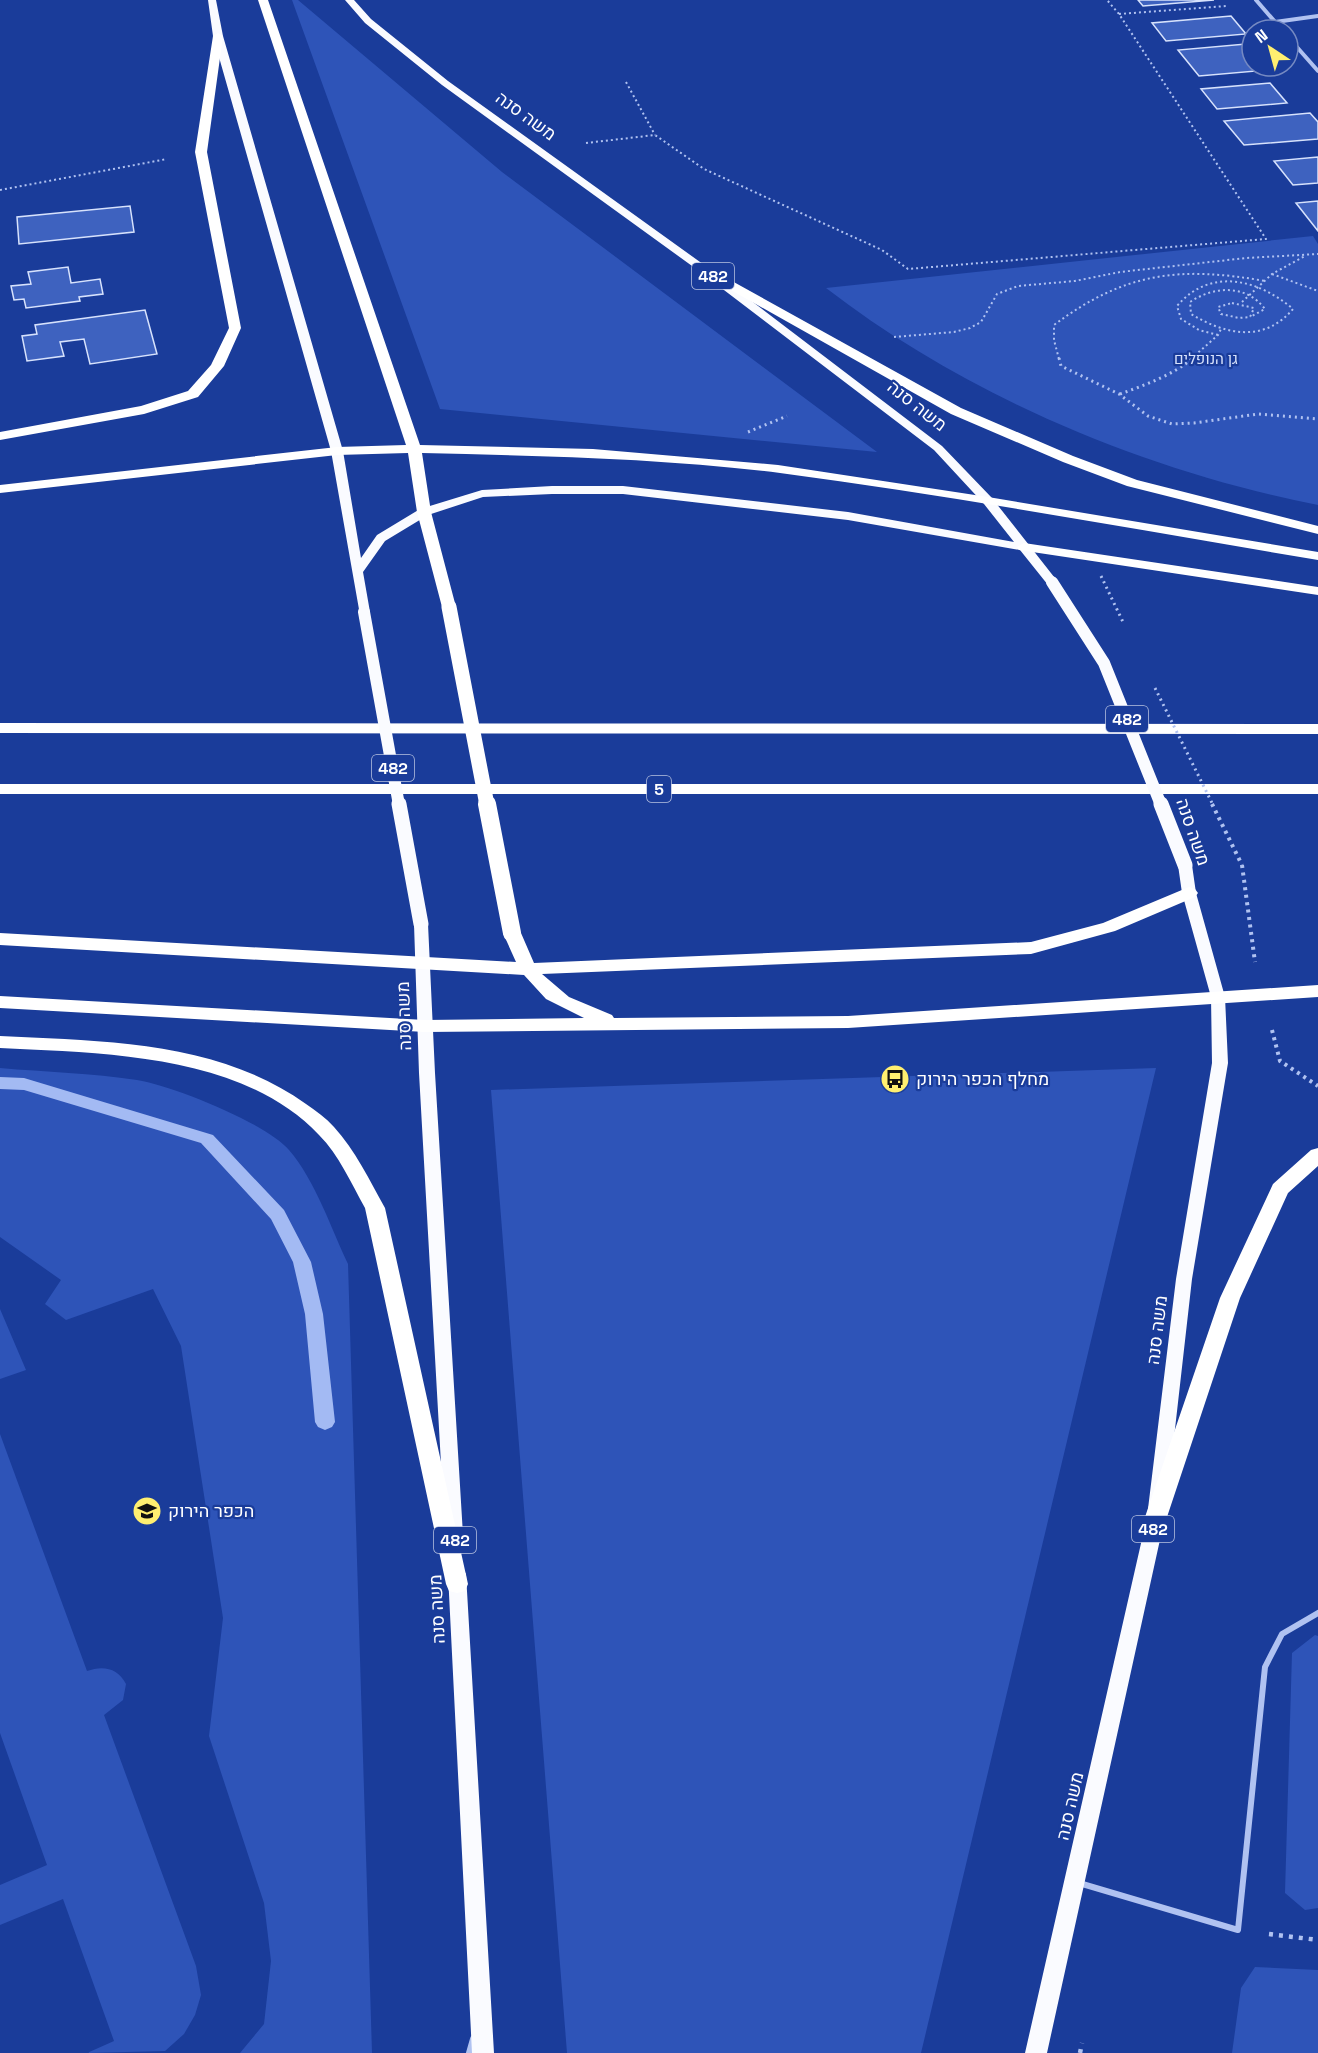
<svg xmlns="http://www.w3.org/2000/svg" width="1318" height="2053" font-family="'Space Grotesk',Heebo,sans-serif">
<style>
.green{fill:#2e54b8}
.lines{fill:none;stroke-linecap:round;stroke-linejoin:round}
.stream{fill:#a3baf3;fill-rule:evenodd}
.building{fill:#3e62bf;stroke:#d7e2fc;stroke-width:1.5}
.path-far3{stroke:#b0c2f1;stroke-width:2;stroke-dasharray:2 3;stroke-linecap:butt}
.path-far2{stroke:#b0c2f1;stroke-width:3;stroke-dasharray:2 4;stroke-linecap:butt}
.path-far1{stroke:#b0c2f1;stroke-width:4;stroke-dasharray:3 4.5;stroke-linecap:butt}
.path{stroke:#b0c2f1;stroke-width:4.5;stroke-dasharray:4 6;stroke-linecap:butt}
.lane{stroke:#b0c2f1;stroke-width:6}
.street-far1{stroke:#b0c2f1;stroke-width:4}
.street{stroke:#b0c2f1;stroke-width:8}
.primary{fill:#fafbff;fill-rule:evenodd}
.highway{fill:#fff;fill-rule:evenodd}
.path-bridge-far1{stroke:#b0c2f1;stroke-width:3;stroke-dasharray:2 4;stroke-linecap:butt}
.path-bridge{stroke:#b0c2f1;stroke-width:4;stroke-dasharray:3 4.5;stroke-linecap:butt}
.primary-bridge-far1{stroke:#fafbff;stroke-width:12}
.primary-bridge{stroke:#fafbff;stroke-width:15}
.highway-bridge-far1{stroke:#fff;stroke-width:15}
.highway-bridge{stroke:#fff;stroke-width:18}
.labels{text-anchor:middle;stroke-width:4.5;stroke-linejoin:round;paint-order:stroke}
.far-park-label{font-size:15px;fill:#d7e2fc;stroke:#1a3c9a}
.shield{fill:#1a3c9a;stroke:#bac4e1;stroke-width:1.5}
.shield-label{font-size:16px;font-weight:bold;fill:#fff}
.street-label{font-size:18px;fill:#fff;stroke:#1a3c9a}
.poi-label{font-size:18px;fill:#fff;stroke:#1a3c9a;text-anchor:start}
</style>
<rect width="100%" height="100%" fill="#1a3c9a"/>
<path class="green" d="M292 0H298L502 172 877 452 440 409Z
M1313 236 1318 244V505C1145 471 966 396 826 288Z
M0 1068C45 1072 92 1073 137 1080 173 1086 266 1123 289 1150 315 1180 331 1228 348 1264L372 2053H240L264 2024 271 1961 264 1903 209 1736 223 1618 181 1346 153 1289 66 1320 45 1304 61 1280 0 1237Z
M1156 1068 921 2053H567L491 1090Z
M0 1309 26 1370 0 1379Z
M0 1434 87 1671C103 1665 118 1668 126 1684L123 1700 104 1715 196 1966 201 1995 195 2015 184 2034 165 2051 87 2053 114 2041 63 1899 0 1925V1885L47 1865 0 1733Z
M1315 1635 1318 1636V1908L1305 1910 1285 1893 1292 1653Z
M1255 1967 1318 1970V2053H1232L1241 1988Z"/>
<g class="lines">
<path class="stream" d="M0 1077 24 1078 213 1135 284 1210 311 1262 323 1314 335 1422 332 1427 325 1430 318 1427 315 1422 305 1314 293 1262 271 1219 201 1143 24 1090 0 1089Z"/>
</g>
<path class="building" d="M1138 0H1214L1143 6Z
M1231 16 1246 34 1166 41 1152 23Z
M1246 44 1252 51V66H1264L1268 70 1199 76 1178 50Z
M1270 83 1287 103 1217 109 1201 89Z
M1310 113 1318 122V139L1244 145 1224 121Z
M1318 157V183L1293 185 1274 161Z
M1318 201V231L1296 203Z
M130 206 134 232 19 244 17 217Z
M68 267 71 283 100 279 103 294 79 297 80 301 26 308 24 299 14 300 11 286 31 284 28 272Z
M145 310 157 354 90 364 84 339 60 342 64 356 27 361 22 336 37 334 35 325Z"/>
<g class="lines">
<path class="path-far3" d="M1119 14 1226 6
M626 82 655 135
M586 143 655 135 704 169 882 250 908 269 1266 239 1119 14 1107 0
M0 190 167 159
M1272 274 1318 291
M1242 302 1272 274 1305 256
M1232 303 1254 308 1250 317 1239 318 1221 314 1218 307Z
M1218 335 1199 330 1181 319 1177 306C1210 267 1258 279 1293 309 1264 343 1226 335 1191 314L1190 302C1214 286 1246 284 1265 309L1250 317
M894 337 954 332 970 328 981 322 997 294 1018 286 1075 281 1120 272 1246 258 1318 254
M1059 359 1054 340V325C1125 272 1180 266 1265 281
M1191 359 1218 335 1221 329"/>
<path class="path-far2" d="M1059 358 1061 366 1119 394 1148 416 1172 424 1194 423 1258 414 1318 419
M1120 394C1145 385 1173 375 1193 358
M748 432 787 416"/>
<path class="path-far1" d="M1242 865 1255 962
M1272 1030 1280 1061 1318 1086"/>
<path class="path" d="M1269 1934 1318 1940
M1080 2053 1082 2043"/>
<path class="lane" d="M1079 1883 1238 1930 1265 1667 1282 1634 1318 1613"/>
<path class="street-far1" d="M1256 0 1282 30
M1275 22 1318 16
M1288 37 1318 71"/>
<path class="street" d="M470 2053 474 2039"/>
<path class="primary" d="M208 0H216L223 36 343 451 361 558 377 535 420 509 482 490 552 486H623L848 512 1014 542 984 504 934 450 699 271 442 85 365 23 345 0H354L371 19 448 81 707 267 942 446 992 498 1058 582 1056 585H1048L1020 550 848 520 623 494H552L483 497 428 515 385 541 363 572 370 612 368 615H360L331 451 213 36Z
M1185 860 1192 865 1196 893 1225 997 1228 1063 1192 1279 1165 1517 1047 2053H1025L1147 1517 1176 1279 1212 1063 1211 997 1182 893 1178 865Z
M421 919 428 924 435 1073 463 1535 460 1540 454 1543 448 1540 445 1535 419 1073 414 924Z
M457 1566 463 1569 466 1574 494 2053H472L448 1574 451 1569Z"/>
<path class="highway" d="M258 0H268L420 445 593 449 778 465 988 497 1318 552V560C1139 530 960 497 780 473 661 458 541 456 422 453L431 512 456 607 449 611 442 607 417 512 408 453 337 455 0 493V485L337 447 406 445Z
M218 33 223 36 207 152 241 328 224 366 198 397 144 414 0 440V432L141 406 188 391 211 365 229 328 195 152 213 36Z
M703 265 961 408 1073 456 1137 480 1318 526V534L1127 486 1063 462 951 414 699 272 697 269Z
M1024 543 1318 587V595L1019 550 1017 547Z
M0 723 1318 724V734L0 733Z
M0 784H1318V794H0Z
M1189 887 1195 889 1198 893 1195 897 1115 931 1031 954 542 974 569 997 612 1015 614 1018 848 1016 1318 985V997L848 1028 425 1032 0 1008V996L425 1020 584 1018 546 999 524 975 0 945V933L516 962 503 933 506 929H518L521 933 534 963 1031 942 1103 923Z
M0 1036C103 1041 219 1041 306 1104 316 1111 326 1118 334 1127 355 1150 370 1181 385 1208L468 1584 465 1591 457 1593 449 1591 446 1584 365 1208C351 1183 339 1155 319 1135 243 1054 103 1053 0 1048Z
M1318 1148V1166L1288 1193 1240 1298 1167 1517 1164 1523 1156 1526 1148 1523 1145 1517 1220 1298 1273 1184 1311 1150Z"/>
<path class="path-bridge-far1" d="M1101 576 1123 622
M1155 688 1213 805"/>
<path class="path-bridge" d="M1212 804 1242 865"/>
<path class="primary-bridge-far1" d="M1052 582 1104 663 1161 805
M364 612 399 805"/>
<path class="primary-bridge" d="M399 804 421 924
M1161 804 1185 865"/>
<path class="highway-bridge-far1" d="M449 607 487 805"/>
<path class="highway-bridge" d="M487 804 512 933"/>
</g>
<defs>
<g id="bus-disc" transform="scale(1.5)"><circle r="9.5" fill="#ffef70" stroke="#1a3c9a"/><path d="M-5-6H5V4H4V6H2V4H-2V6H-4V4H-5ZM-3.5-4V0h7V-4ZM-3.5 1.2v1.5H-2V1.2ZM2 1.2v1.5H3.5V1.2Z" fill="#111"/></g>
<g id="school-disc" transform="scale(1.5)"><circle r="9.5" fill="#ffef70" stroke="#1a3c9a"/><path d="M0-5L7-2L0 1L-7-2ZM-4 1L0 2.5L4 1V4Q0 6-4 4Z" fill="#111"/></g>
</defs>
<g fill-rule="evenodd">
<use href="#bus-disc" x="895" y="1079"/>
<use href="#school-disc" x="147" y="1511"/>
</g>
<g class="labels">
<g class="far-park-label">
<text x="1206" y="364">גן הנופלים</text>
</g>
<g class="shield">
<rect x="692" y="263" width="42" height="26" rx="4.5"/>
<rect x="1106" y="706" width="42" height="26" rx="4.5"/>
<rect x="372" y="755" width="42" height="26" rx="4.5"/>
<rect x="647" y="776" width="24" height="26" rx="4.5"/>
<rect x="1132" y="1516" width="42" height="26" rx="4.5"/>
<rect x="434" y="1527" width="42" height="26" rx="4.5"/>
</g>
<g class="shield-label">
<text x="713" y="282">482</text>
<text x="1127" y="725">482</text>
<text x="393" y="774">482</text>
<text x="659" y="795">5</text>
<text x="1153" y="1535">482</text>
<text x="455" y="1546">482</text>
</g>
<g class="street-label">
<text transform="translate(526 116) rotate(36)" y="6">משה סנה</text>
<text transform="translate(917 406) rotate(38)" y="6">משה סנה</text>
<text transform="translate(1193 832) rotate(71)" y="6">משה סנה</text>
<text transform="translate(404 1016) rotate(-92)" y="6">משה סנה</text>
<text transform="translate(1157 1330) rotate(-83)" y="6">משה סנה</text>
<text transform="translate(437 1609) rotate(-93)" y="6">משה סנה</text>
<text transform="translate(1070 1806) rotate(-77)" y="6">משה סנה</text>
</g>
<g class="poi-label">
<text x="916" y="1085">מחלף הכפר הירוק</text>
<text x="168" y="1517">הכפר הירוק</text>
</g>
</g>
<g transform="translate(1270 48) rotate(324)"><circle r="28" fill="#1a3c9a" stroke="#768ac2" stroke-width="1.5"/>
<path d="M0-4.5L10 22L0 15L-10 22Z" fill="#ffef70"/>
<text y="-9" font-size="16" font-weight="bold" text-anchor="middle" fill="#ffffff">N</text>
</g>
</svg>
